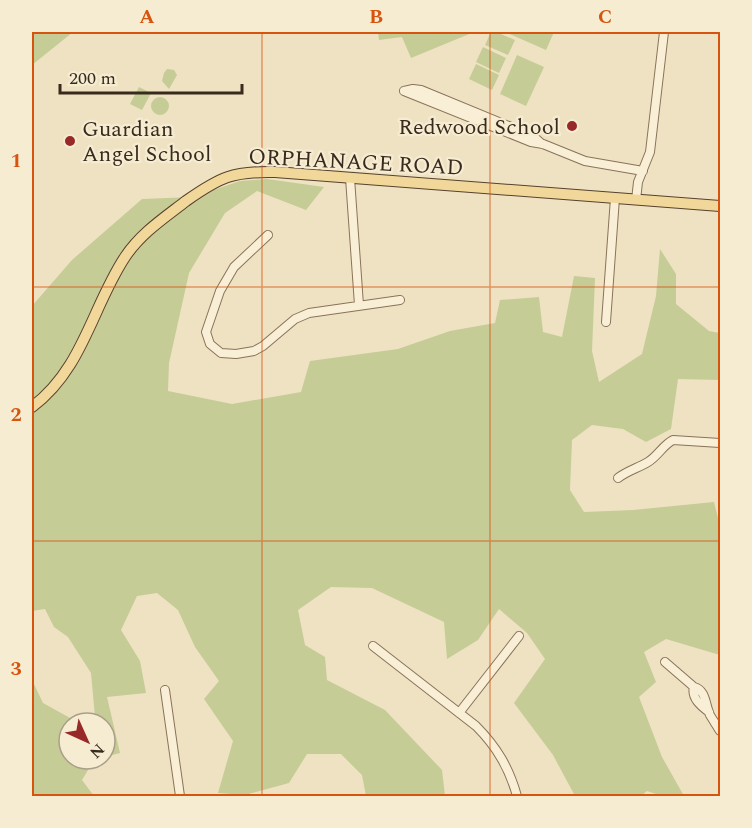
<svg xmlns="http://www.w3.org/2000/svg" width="752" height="828" font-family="Spectral,serif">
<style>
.green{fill:#c5cc96}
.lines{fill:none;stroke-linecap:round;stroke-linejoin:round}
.minor-casing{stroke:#887359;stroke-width:10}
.major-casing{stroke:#56412e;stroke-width:12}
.minor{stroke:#f9efd6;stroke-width:8}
.major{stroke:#f2d79a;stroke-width:10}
.grid{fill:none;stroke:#d6540e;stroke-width:1.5;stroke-opacity:0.55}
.poi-dot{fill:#982929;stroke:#f6ecd2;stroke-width:2}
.labels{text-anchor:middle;stroke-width:4.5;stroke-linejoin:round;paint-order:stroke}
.poi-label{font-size:22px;fill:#382b1d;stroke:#f6ecd2;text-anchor:end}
.street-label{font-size:22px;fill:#382b1d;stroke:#f6ecd2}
.neatline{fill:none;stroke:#d6540e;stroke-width:2}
.grid-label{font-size:20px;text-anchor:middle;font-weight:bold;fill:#d6540e}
</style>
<rect width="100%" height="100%" fill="#eee2c2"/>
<path class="green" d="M32 32H73L32 65Z
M378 32H474L411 58 402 37 379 40Z
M491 32H496L515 40 508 55 485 45Z
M505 32H554L546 50Z
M483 47 506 58 499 73 476 62Z
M517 55 544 67 526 106 500 94Z
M476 64 499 75 492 90 469 79Z
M167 69 174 70 177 75 169 89 162 81 164 73Z
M139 87 151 93 142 110 130 104Z
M151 106a9 9 0 1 1 18 0a9 9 0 1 1-18 0Z
M267 179 324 187 306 210 257 191 225 213 189 273 169 363 168 391 232 404 301 392 310 361 398 349 450 331 495 323 500 300 539 297 543 332 562 337 574 276 595 278 592 351 599 382 642 354 656 296 660 249 676 274V304L709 331 720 333V380L678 379 671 429 646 442 623 429 592 425 572 440 570 490 584 512 633 510 714 502 720 526V655L666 639 644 652 656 682 639 697 662 757 684 796H662L647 791 641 796H575L553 755 514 703 545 659 527 633 499 609 478 640 447 659 444 622 372 588 331 587 298 610 305 645 325 657 327 680 385 710 442 770 445 796H366L362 775 341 754H307L289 783 245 795 218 793 233 741 204 699 219 681 195 647 178 610 157 593 137 596 121 630 140 661 146 693 107 697 120 753 105 757V723H97L95 717 91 673 68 637 54 627 45 609 32 611 33 632 32 637V306L72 260 142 199 193 197 240 181Z
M32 680 43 703 72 719 75 723H69V759H99L94 760 82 780 94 796H32Z"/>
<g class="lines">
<g class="minor-casing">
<path id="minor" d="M404 91 531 142 543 144 585 161 643 171
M404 91 413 89 421 90 533 136 542 144
M350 178 359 305
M636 200 638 182 650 152 664 32
M268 235 234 267 220 291 206 332 210 344 221 353 236 354 254 351 263 346 295 319 309 313 400 300
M606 322 615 198
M618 478C627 471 638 468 648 462 658 456 663 445 673 440L720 443
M373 646 476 726C497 747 509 768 517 796
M665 662 694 687
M165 690 180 796
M709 712C701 706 691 698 694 687 706 690 705 704 710 715 713 720 717 726 720 731
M459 713 519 636"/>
</g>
<g class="major-casing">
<path id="major" d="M32 407C83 369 92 307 125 257 141 233 164 218 186 201 220 177 233 171 275 172L720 206"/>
</g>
<use href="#minor" class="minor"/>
<use href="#major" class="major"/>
</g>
<path class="grid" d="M262 32V796M490 32V796M32 287H720M32 541H720"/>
<g class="poi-dot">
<circle cx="572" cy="126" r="6"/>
<circle cx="70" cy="141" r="6"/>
</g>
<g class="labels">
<g class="poi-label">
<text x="560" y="134">Redwood School</text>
<text x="82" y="136" text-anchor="start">Guardian<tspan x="82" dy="25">Angel School</tspan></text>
</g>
<g class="street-label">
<text transform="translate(356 161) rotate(3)" y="8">ORPHANAGE ROAD</text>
</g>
</g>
<rect width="752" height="828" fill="none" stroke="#f6ecd2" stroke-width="66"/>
<g transform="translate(87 741) rotate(135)"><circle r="28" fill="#f6ecd2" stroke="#aa9f8a" stroke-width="1.5"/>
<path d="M0-4.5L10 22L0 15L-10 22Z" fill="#982929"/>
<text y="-9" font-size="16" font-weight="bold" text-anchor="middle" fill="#382b1d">N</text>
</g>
<path d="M60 84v9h182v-9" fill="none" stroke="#382b1d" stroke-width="3"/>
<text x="69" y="84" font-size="18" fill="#382b1d" stroke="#f6ecd2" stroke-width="4.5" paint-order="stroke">200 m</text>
<rect x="33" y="33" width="686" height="762" class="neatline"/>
<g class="grid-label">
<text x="147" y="23">A</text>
<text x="376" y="23">B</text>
<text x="605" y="23">C</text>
<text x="16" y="167">1</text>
<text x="16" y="421">2</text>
<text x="16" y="675">3</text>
</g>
</svg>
